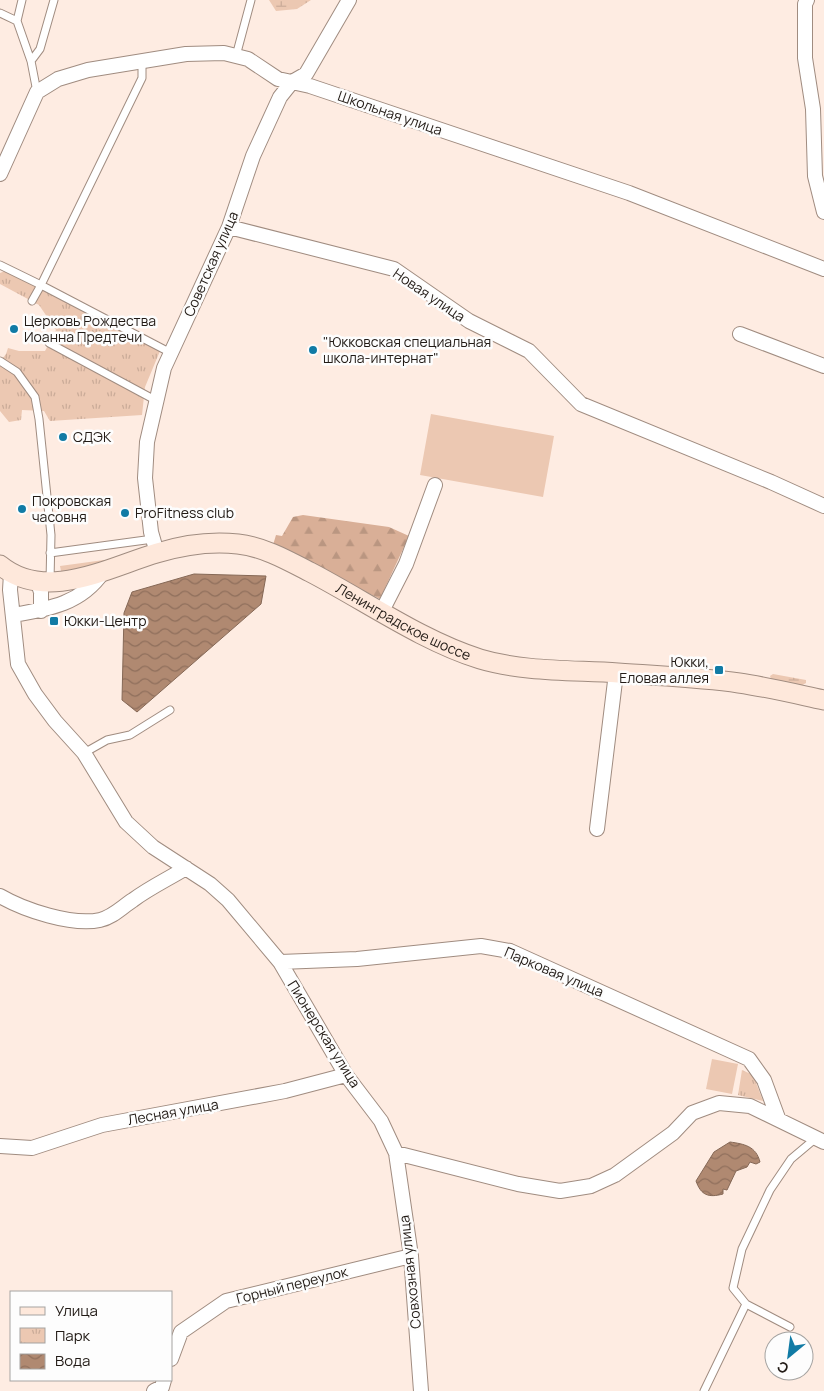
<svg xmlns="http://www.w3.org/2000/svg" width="824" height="1391" font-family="Manrope,sans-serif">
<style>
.grass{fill:#ecc8b2}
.forest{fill:url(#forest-firs)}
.wetland{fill:url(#wetland-marsh)}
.park{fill:url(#park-tufts)}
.water{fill:url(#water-waves);stroke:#856856}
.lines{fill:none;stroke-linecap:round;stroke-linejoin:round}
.lane-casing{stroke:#a08c80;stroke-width:9}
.street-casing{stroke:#a08c80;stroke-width:16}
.secondary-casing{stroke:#a08c80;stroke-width:21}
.lane{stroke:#fff;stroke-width:7}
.street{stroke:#fff;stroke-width:14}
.secondary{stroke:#fee8db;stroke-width:19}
.poi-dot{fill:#117ba5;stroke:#fdfdfd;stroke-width:2}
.labels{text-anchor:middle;stroke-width:5;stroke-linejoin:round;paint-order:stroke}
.street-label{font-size:14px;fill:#221b16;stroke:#fdfdfd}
.poi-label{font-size:14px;fill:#221b16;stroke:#fdfdfd;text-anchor:start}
</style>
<defs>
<pattern id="forest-firs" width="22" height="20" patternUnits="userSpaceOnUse" patternTransform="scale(1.25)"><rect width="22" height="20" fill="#d9af97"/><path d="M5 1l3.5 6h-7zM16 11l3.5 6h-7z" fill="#ba9681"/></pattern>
<pattern id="wetland-marsh" width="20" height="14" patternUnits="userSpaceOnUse" patternTransform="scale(1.25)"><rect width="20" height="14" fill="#ecc8b2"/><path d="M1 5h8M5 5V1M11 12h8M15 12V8" fill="none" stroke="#caab98"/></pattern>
<pattern id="park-tufts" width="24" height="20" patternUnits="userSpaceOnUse" patternTransform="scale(1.25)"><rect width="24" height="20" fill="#ecc8b2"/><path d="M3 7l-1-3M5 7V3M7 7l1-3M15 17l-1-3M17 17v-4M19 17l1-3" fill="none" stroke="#caab98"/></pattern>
<pattern id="water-waves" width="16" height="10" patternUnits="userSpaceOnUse" patternTransform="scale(1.25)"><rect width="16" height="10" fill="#b08971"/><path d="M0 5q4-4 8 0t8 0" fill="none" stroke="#8f6f5c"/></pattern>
</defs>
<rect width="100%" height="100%" fill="#feece2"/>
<path class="grass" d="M431 414 554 436 543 497 420 475Z
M104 560V565L61 571 60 566Z
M712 1059 738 1064 732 1094 706 1089Z"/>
<path class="forest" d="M303 515 389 527 409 536 380 599 273 545 276 535 282 536 293 517Z"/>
<path class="wetland" d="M269 0H311L297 9 276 11Z
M773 674 806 680V683L797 688 771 679 770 676Z"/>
<path class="park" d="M5 271 160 351 145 387 142 415 50 421 44 411 22 410 21 420 9 422 0 411V362L6 354 8 348 19 351H45L56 330 39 305 0 284V273Z
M742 1070 753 1075 763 1101 738 1095Z"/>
<path class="water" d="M194 574 266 576 261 604 137 712 122 700 124 613 132 592Z
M730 1142C744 1144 756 1146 760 1162L756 1164 750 1162 747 1167 736 1171 727 1190 723 1189V1194C708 1198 701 1195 696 1181L714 1152Z"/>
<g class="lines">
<g class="lane-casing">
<path id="lane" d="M0 13 17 21 31 61 37 92
M17 21 22 0
M236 56 251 0
M31 61 40 49 54 0
M0 265 41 285 142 78V61
M32 301 41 285 171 353
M49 343 157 401
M0 361 17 372 35 397 39 419 51 535 50 581
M50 553 153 539
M84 753 107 740 130 735 170 710
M790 1327 746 1304 733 1288 742 1249 770 1190 791 1159 816 1138
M704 1391 746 1304"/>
</g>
<g class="street-casing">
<path id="street" d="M807 0 805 4V58L813 109 815 176 824 212
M0 174 37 92 58 79 88 70 186 54 224 53 248 59 278 79 310 86 629 193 824 269
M229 227 394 269 469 321 529 351 581 404 771 482 824 506
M740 334 824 366
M157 553 151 532 145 478 147 442 164 368 229 227 253 156 280 97 292 82 306 74 349 0
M11 574 10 590 18 664 35 694 55 721 84 753 126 822 153 847 210 884 228 900 280 962 346 1075 381 1121 396 1153 411 1256 421 1391
M37 580 41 592V611
M382 611 406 564 435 485
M13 615C49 609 81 604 103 572
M597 829 616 673
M0 896C24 910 72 926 100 920 113 917 122 907 133 900 149 888 168 879 186 868
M280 962 357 959 481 946 510 951 749 1059 764 1080 778 1118
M0 1146 32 1148 102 1125 285 1091 346 1075
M396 1153 518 1184 560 1191 591 1186 615 1175 673 1133 692 1113 719 1103 750 1106 824 1142
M171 1359 181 1332 226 1301 411 1256
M154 1391 162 1387 164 1380"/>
</g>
<g class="secondary-casing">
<g id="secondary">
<path id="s1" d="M0 565C46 603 109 567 157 553 183 545 211 541 238 544 264 547 287 560 310 572 364 600 422 641 480 659 523 672 573 670 618 673 658 676 699 677 739 683 767 687 796 694 824 700"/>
</g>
</g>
<use href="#lane" class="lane"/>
<use href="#street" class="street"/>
<use href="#secondary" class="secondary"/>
</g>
<g class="poi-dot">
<circle cx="14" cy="329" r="5"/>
<circle cx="313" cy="350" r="5"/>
<circle cx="63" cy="437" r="5"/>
<circle cx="22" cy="509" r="5"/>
<circle cx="125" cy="513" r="5"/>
<rect x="49" y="616" width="10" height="10" rx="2.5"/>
<rect x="714" y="665" width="10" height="10" rx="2.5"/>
</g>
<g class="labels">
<g class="street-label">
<text transform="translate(390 113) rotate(19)" y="5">Школьная улица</text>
<text transform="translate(211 264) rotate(-66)" y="5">Советская улица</text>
<text transform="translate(429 295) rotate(34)" y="5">Новая улица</text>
<text dy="5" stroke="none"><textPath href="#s1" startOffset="431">Ленинградское шоссе</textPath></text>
<text transform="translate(554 972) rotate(23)" y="5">Парковая улица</text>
<text transform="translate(324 1034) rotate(58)" y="5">Пионерская улица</text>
<text transform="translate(173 1112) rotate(-10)" y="5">Лесная улица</text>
<text transform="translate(410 1272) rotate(-96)" y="5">Совхозная улица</text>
<text transform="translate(292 1285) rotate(-14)" y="5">Горный переулок</text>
</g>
<g class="poi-label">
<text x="24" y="326">Церковь Рождества<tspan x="24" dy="16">Иоанна Предтечи</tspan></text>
<text x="323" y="347">"Юкковская специальная<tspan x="323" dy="16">школа-интернат"</tspan></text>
<text x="73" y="442">СДЭК</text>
<text x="32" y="506">Покровская<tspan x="32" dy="16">часовня</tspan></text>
<text x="135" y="518">ProFitness club</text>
<text x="64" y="626">Юкки-Центр</text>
<text x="709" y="667" text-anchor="end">Юкки,<tspan x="709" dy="16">Еловая аллея</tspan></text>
</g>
</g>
<rect x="10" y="1291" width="162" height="90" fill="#fdfdfd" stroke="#a5a3a1"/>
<rect x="20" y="1307" width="25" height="8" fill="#fee8db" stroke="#a5a3a1"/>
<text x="55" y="1316" font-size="15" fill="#221b16">Улица</text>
<rect x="20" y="1328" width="25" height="15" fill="url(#park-tufts)" stroke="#a5a3a1"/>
<text x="55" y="1341" font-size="15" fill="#221b16">Парк</text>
<rect x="20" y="1354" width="25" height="15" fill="url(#water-waves)" stroke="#a5a3a1"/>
<text x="55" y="1366" font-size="15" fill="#221b16">Вода</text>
<g transform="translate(789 1356) rotate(209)"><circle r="24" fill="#fdfdfd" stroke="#a5a3a1"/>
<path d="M0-4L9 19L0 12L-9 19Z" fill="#117ba5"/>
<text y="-8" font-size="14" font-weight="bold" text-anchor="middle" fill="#221b16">С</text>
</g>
</svg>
